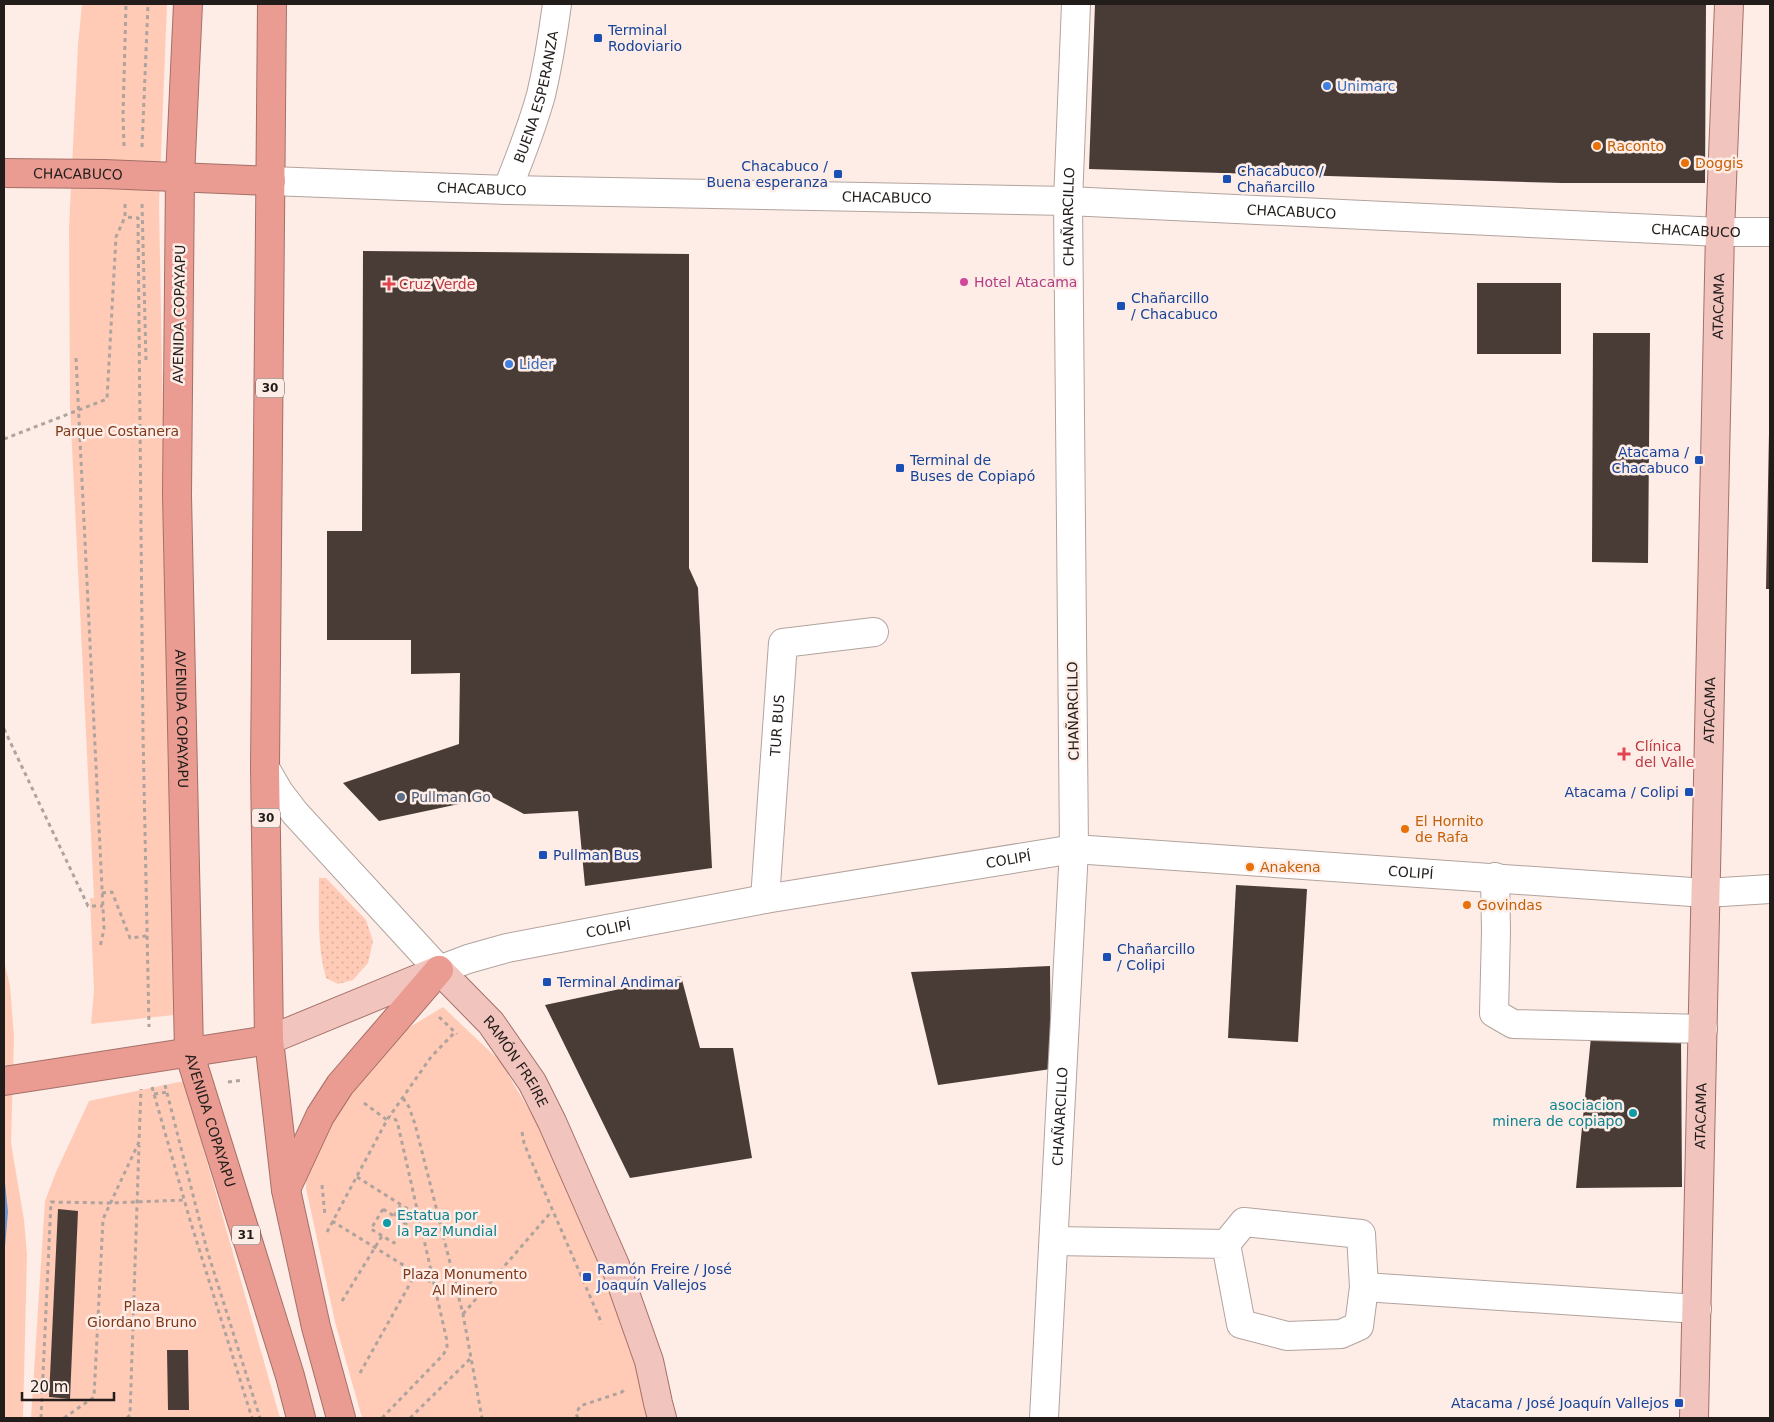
<svg xmlns="http://www.w3.org/2000/svg" width="1774" height="1422" font-family="'DejaVu Sans',sans-serif">
<style>
.grass{fill:url(#grass-dots)}
.green{fill:#ffcbb7}
.water{fill:#7495d7}
.building{fill:#493c37}
.lines{fill:none;stroke-linecap:round;stroke-linejoin:round}
.minor-casing{stroke:#b3a39e;stroke-width:30}
.major-casing{stroke:#a47068;stroke-width:30}
.highway-casing{stroke:#a47068;stroke-width:30}
.path{stroke:#afa39d;stroke-width:3;stroke-dasharray:4 4;stroke-linecap:butt}
.minor{stroke:#fff;stroke-width:28}
.major{stroke:#f2c4be;stroke-width:28}
.highway{stroke:#ea9c92;stroke-width:28}
.transit-dot{fill:#1a4fb4;stroke:#fdede6;stroke-width:2}
.shop-dot{fill:#3f7fe0;stroke:#fdede6;stroke-width:2}
.food-dot{fill:#e8710a;stroke:#fdede6;stroke-width:2}
.hotel-dot{fill:#d1479c;stroke:#fdede6;stroke-width:2}
.health-dot{fill:#e0444e;stroke:#fdede6;stroke-width:2}
.service-dot{fill:#5c6f8a;stroke:#fdede6;stroke-width:2}
.culture-dot{fill:#0f9aa8;stroke:#fdede6;stroke-width:2}
.labels{text-anchor:middle;stroke-width:5;stroke-linejoin:round;paint-order:stroke}
.shield{fill:#fdede6;stroke:#645b57;stroke-width:1}
.shield-label{font-size:12px;font-weight:bold;fill:#221d1a}
.transit-label{font-size:14px;fill:#164399;stroke:#fdede6;text-anchor:start}
.shop-label{font-size:14px;fill:#366cbe;stroke:#fdede6;text-anchor:start}
.street-label{font-size:14px;fill:#221d1a;stroke:#fdede6}
.food-label{font-size:14px;fill:#c56008;stroke:#fdede6;text-anchor:start}
.hotel-label{font-size:14px;fill:#b23c85;stroke:#fdede6;text-anchor:start}
.health-label{font-size:14px;fill:#be3a42;stroke:#fdede6;text-anchor:start}
.park-label{font-size:14px;fill:#80381a;stroke:#fdede6}
.service-label{font-size:14px;fill:#4e5e75;stroke:#fdede6;text-anchor:start}
.culture-label{font-size:14px;fill:#0d838f;stroke:#fdede6;text-anchor:end}
</style>
<defs>
<pattern id="grass-dots" width="8" height="8" patternUnits="userSpaceOnUse" patternTransform="scale(1.25)"><rect width="8" height="8" fill="#ffcbb7"/><path d="M2 2h.1M6 6h.1" fill="none" stroke="#daae9d" stroke-width="1.8" stroke-linecap="round"/></pattern>
</defs>
<rect width="100%" height="100%" fill="#fdede6"/>
<path class="grass" d="M319 878H326L366 920 373 941 368 963 353 980 338 984 326 978C317 947 319 911 319 878Z"/>
<path class="green" d="M82 4H167L159 204 174 1015 91 1024 94 991 90 898H94L70 406 69 228 78 45Z
M4 961 10 986 14 1037 11 1143 24 1220 27 1255 23 1418H4Z
M443 1007 500 1061 561 1164 635 1327 655 1418H362L335 1322 306 1188V1170L328 1124 365 1072 405 1030Z
M184 1081 280 1418H31L45 1201 56 1172 89 1101Z"/>
<path class="water" d="M4 1173 8 1212 4 1258Z"/>
<path class="building" d="M1095 4H1706L1705 183H1562L1089 169Z
M363 251 689 254V568L698 588 712 868 585 886 578 811 524 814 492 797 379 821 343 783 459 744 460 673 411 674V640H327V531H362Z
M1477 283H1561V354H1477Z
M1593 333H1650L1648 563 1592 562Z
M1769 433H1770V589H1766Z
M1236 885 1307 889 1298 1042 1228 1038Z
M1050 966 1051 1069 938 1085 911 972Z
M681 976 700 1048H733L752 1158 630 1178 545 1005Z
M1591 1037 1681 1039 1682 1187 1576 1188Z
M58 1209 78 1211 70 1399 49 1397Z
M167 1350H188L189 1410H168Z"/>
<g class="lines">
<g class="minor-casing">
<g id="minor">
<path id="s1" d="M271 181 507 190 1068 201 1720 232H1770"/>
<path id="s2" d="M507 190C520 158 532 127 541 95 548 65 553 34 557 4"/>
<path id="s3" d="M265 768 279 792 295 813 439 970 468 959 507 948 765 899 1074 849 1706 893 1770 889"/>
<path d="M1495 877 1496 931 1494 1013 1513 1024 1703 1029"/>
<path id="s4" d="M765 899 783 643 874 632"/>
<path d="M1054 1241 1226 1244 1241 1324 1287 1336 1341 1334 1359 1326 1364 1287 1361 1234 1244 1222 1226 1244"/>
<path d="M1364 1287 1697 1309"/>
<path id="s5" d="M1044 1418 1074 849 1068 201 1076 4"/>
</g>
</g>
<g class="major-casing">
<g id="major">
<path id="s6" d="M269 1040 439 970 491 1023 532 1082 552 1122 615 1265 649 1361 658 1403 662 1418"/>
<path id="s7" d="M1694 1418 1720 232 1729 4"/>
</g>
</g>
<g class="highway-casing">
<g id="highway">
<path id="s8" d="M188 4 180 177 177 495 189 1052 290 1376 301 1418"/>
<path d="M272 4 265 768 269 1040 286 1190 316 1327 341 1418"/>
<path id="s9" d="M4 173 104 174 271 181"/>
<path d="M4 1081 269 1040"/>
<path d="M286 1189 320 1116 340 1085 439 970"/>
</g>
</g>
<path class="path" d="M124 146 123 115 126 4
M142 147 148 4
M125 204V217L138 218 143 734 149 1027
M142 204 146 360
M76 358 104 929 100 947
M4 439 107 399 116 237 125 217
M4 729 88 906H103
M102 893 112 892 130 938 147 936
M439 1017 457 1034
M228 1082 244 1080
M165 1085 207 1250 260 1418
M152 1087 190 1220 252 1418
M154 1094 168 1092
M403 1098 409 1107 415 1124 463 1314 482 1418
M364 1103 387 1120
M522 1132 524 1143 530 1158 602 1324
M357 1177 419 1216
M322 1185 325 1216
M383 1209 406 1224 394 1243 371 1229Z
M394 1216 401 1205
M332 1221 434 1284 441 1287 455 1284
M327 1232 387 1120 431 1057 455 1032
M342 1301 382 1236
M463 1314 552 1211
M360 1373 416 1273
M41 1418 51 1202 110 1203 184 1200
M64 1418 94 1397 103 1219 139 1142 141 1089
M127 1418 130 1415 139 1145
M382 1418 443 1355 447 1348V1341L398 1125 396 1120 390 1116
M410 1418 471 1358
M578 1418 576 1414 580 1406 622 1392 625 1389"/>
<use href="#minor" class="minor"/>
<use href="#major" class="major"/>
<use href="#highway" class="highway"/>
</g>
<g class="transit-dot">
<rect x="593" y="33" width="10" height="10" rx="2.5"/>
<rect x="833" y="169" width="10" height="10" rx="2.5"/>
<rect x="1222" y="174" width="10" height="10" rx="2.5"/>
<rect x="1116" y="301" width="10" height="10" rx="2.5"/>
<rect x="1694" y="455" width="10" height="10" rx="2.5"/>
<rect x="895" y="463" width="10" height="10" rx="2.5"/>
<rect x="1684" y="787" width="10" height="10" rx="2.5"/>
<rect x="538" y="850" width="10" height="10" rx="2.5"/>
<rect x="1102" y="952" width="10" height="10" rx="2.5"/>
<rect x="542" y="977" width="10" height="10" rx="2.5"/>
<rect x="582" y="1272" width="10" height="10" rx="2.5"/>
<rect x="1674" y="1398" width="10" height="10" rx="2.5"/>
</g>
<g class="shop-dot">
<circle cx="1327" cy="86" r="5"/>
<circle cx="509" cy="364" r="5"/>
</g>
<g class="food-dot">
<circle cx="1597" cy="146" r="5"/>
<circle cx="1685" cy="163" r="5"/>
<circle cx="1405" cy="829" r="5"/>
<circle cx="1250" cy="867" r="5"/>
<circle cx="1467" cy="905" r="5"/>
</g>
<circle class="hotel-dot" cx="964" cy="282" r="5"/>
<g class="health-dot">
<path d="M386.5 276.5h5v5h5v5h-5v5h-5v-5h-5v-5h5z"/>
<path d="M1621.5 746.5h5v5h5v5h-5v5h-5v-5h-5v-5h5z"/>
</g>
<circle class="service-dot" cx="401" cy="797" r="5"/>
<g class="culture-dot">
<circle cx="1633" cy="1113" r="5"/>
<circle cx="387" cy="1223" r="5"/>
</g>
<g class="labels">
<g class="shield">
<rect x="256" y="378.5" width="28" height="19" rx="4"/>
<rect x="252" y="808.5" width="28" height="19" rx="4"/>
<rect x="232" y="1225.5" width="28" height="19" rx="4"/>
</g>
<g class="shield-label">
<text x="270" y="392">30</text>
<text x="266" y="822">30</text>
<text x="246" y="1239">31</text>
</g>
<g class="transit-label">
<text x="608" y="35">Terminal<tspan x="608" dy="16">Rodoviario</tspan></text>
<text x="828" y="171" text-anchor="end">Chacabuco /<tspan x="828" dy="16">Buena esperanza</tspan></text>
<text x="1237" y="176">Chacabuco /<tspan x="1237" dy="16">Chañarcillo</tspan></text>
<text x="1131" y="303">Chañarcillo<tspan x="1131" dy="16">/ Chacabuco</tspan></text>
<text x="1689" y="457" text-anchor="end">Atacama /<tspan x="1689" dy="16">Chacabuco</tspan></text>
<text x="910" y="465">Terminal de<tspan x="910" dy="16">Buses de Copiapó</tspan></text>
<text x="1679" y="797" text-anchor="end">Atacama / Colipi</text>
<text x="553" y="860">Pullman Bus</text>
<text x="1117" y="954">Chañarcillo<tspan x="1117" dy="16">/ Colipi</tspan></text>
<text x="557" y="987">Terminal Andimar</text>
<text x="597" y="1274">Ramón Freire / José<tspan x="597" dy="16">Joaquín Vallejos</tspan></text>
<text x="1669" y="1408" text-anchor="end">Atacama / José Joaquín Vallejos</text>
</g>
<g class="shop-label">
<text x="1337" y="91">Unimarc</text>
<text x="519" y="369">Lider</text>
</g>
<g class="street-label">
<text dy="5" stroke="none"><textPath href="#s2" startOffset="98">BUENA ESPERANZA</textPath></text>
<text dy="5" stroke="none"><textPath href="#s9" startOffset="74">CHACABUCO</textPath></text>
<text dy="5" stroke="none"><textPath href="#s1" startOffset="211">CHACABUCO</textPath></text>
<text dy="5" stroke="none"><textPath href="#s1" startOffset="616">CHACABUCO</textPath></text>
<text dy="5" stroke="none"><textPath href="#s1" startOffset="1021">CHACABUCO</textPath></text>
<text dy="5" stroke="none"><textPath href="#s5" startOffset="1202">CHAÑARCILLO</textPath></text>
<text dy="5" stroke="none"><textPath href="#s1" startOffset="1426">CHACABUCO</textPath></text>
<text dy="5" stroke="none"><textPath href="#s7" startOffset="1112">ATACAMA</textPath></text>
<text transform="translate(179 314) rotate(-89)" y="5">AVENIDA COPAYAPU</text>
<text transform="translate(1073 711) rotate(-91)" y="5">CHAÑARCILLO</text>
<text dy="5" stroke="none"><textPath href="#s7" startOffset="708">ATACAMA</textPath></text>
<text dy="5" stroke="none"><textPath href="#s8" startOffset="715">AVENIDA COPAYAPU</textPath></text>
<text dy="5" stroke="none"><textPath href="#s4" startOffset="174">TUR BUS</textPath></text>
<text dy="5" stroke="none"><textPath href="#s3" startOffset="848">COLIPÍ</textPath></text>
<text dy="5" stroke="none"><textPath href="#s3" startOffset="1252">COLIPÍ</textPath></text>
<text dy="5" stroke="none"><textPath href="#s3" startOffset="442">COLIPÍ</textPath></text>
<text dy="5" stroke="none"><textPath href="#s6" startOffset="304">RAMÓN FREIRE</textPath></text>
<text dy="5" stroke="none"><textPath href="#s5" startOffset="302">CHAÑARCILLO</textPath></text>
<text dy="5" stroke="none"><textPath href="#s7" startOffset="302">ATACAMA</textPath></text>
<text dy="5" stroke="none"><textPath href="#s8" startOffset="1120">AVENIDA COPAYAPU</textPath></text>
</g>
<g class="food-label">
<text x="1607" y="151">Raconto</text>
<text x="1695" y="168">Doggis</text>
<text x="1415" y="826">El Hornito<tspan x="1415" dy="16">de Rafa</tspan></text>
<text x="1260" y="872">Anakena</text>
<text x="1477" y="910">Govindas</text>
</g>
<g class="hotel-label">
<text x="974" y="287">Hotel Atacama</text>
</g>
<g class="health-label">
<text x="399" y="289">Cruz Verde</text>
<text x="1635" y="751">Clínica<tspan x="1635" dy="16">del Valle</tspan></text>
</g>
<g class="park-label">
<text x="117" y="436">Parque Costanera</text>
<text x="465" y="1279">Plaza Monumento<tspan x="465" dy="16">Al Minero</tspan></text>
<text x="142" y="1311">Plaza<tspan x="142" dy="16">Giordano Bruno</tspan></text>
</g>
<g class="service-label">
<text x="411" y="802">Pullman Go</text>
</g>
<g class="culture-label">
<text x="1623" y="1110">asociacion<tspan x="1623" dy="16">minera de copiapo</tspan></text>
<text x="397" y="1220" text-anchor="start">Estatua por<tspan x="397" dy="16">la Paz Mundial</tspan></text>
</g>
</g>
<rect width="1774" height="1422" fill="none" stroke="#221d1a" stroke-width="10"/>
<path d="M22 1392v8h92v-8" fill="none" stroke="#221d1a" stroke-width="2.5"/>
<text x="30" y="1392" font-size="15" fill="#221d1a" stroke="#fdede6" stroke-width="4" paint-order="stroke">20 m</text>
</svg>
